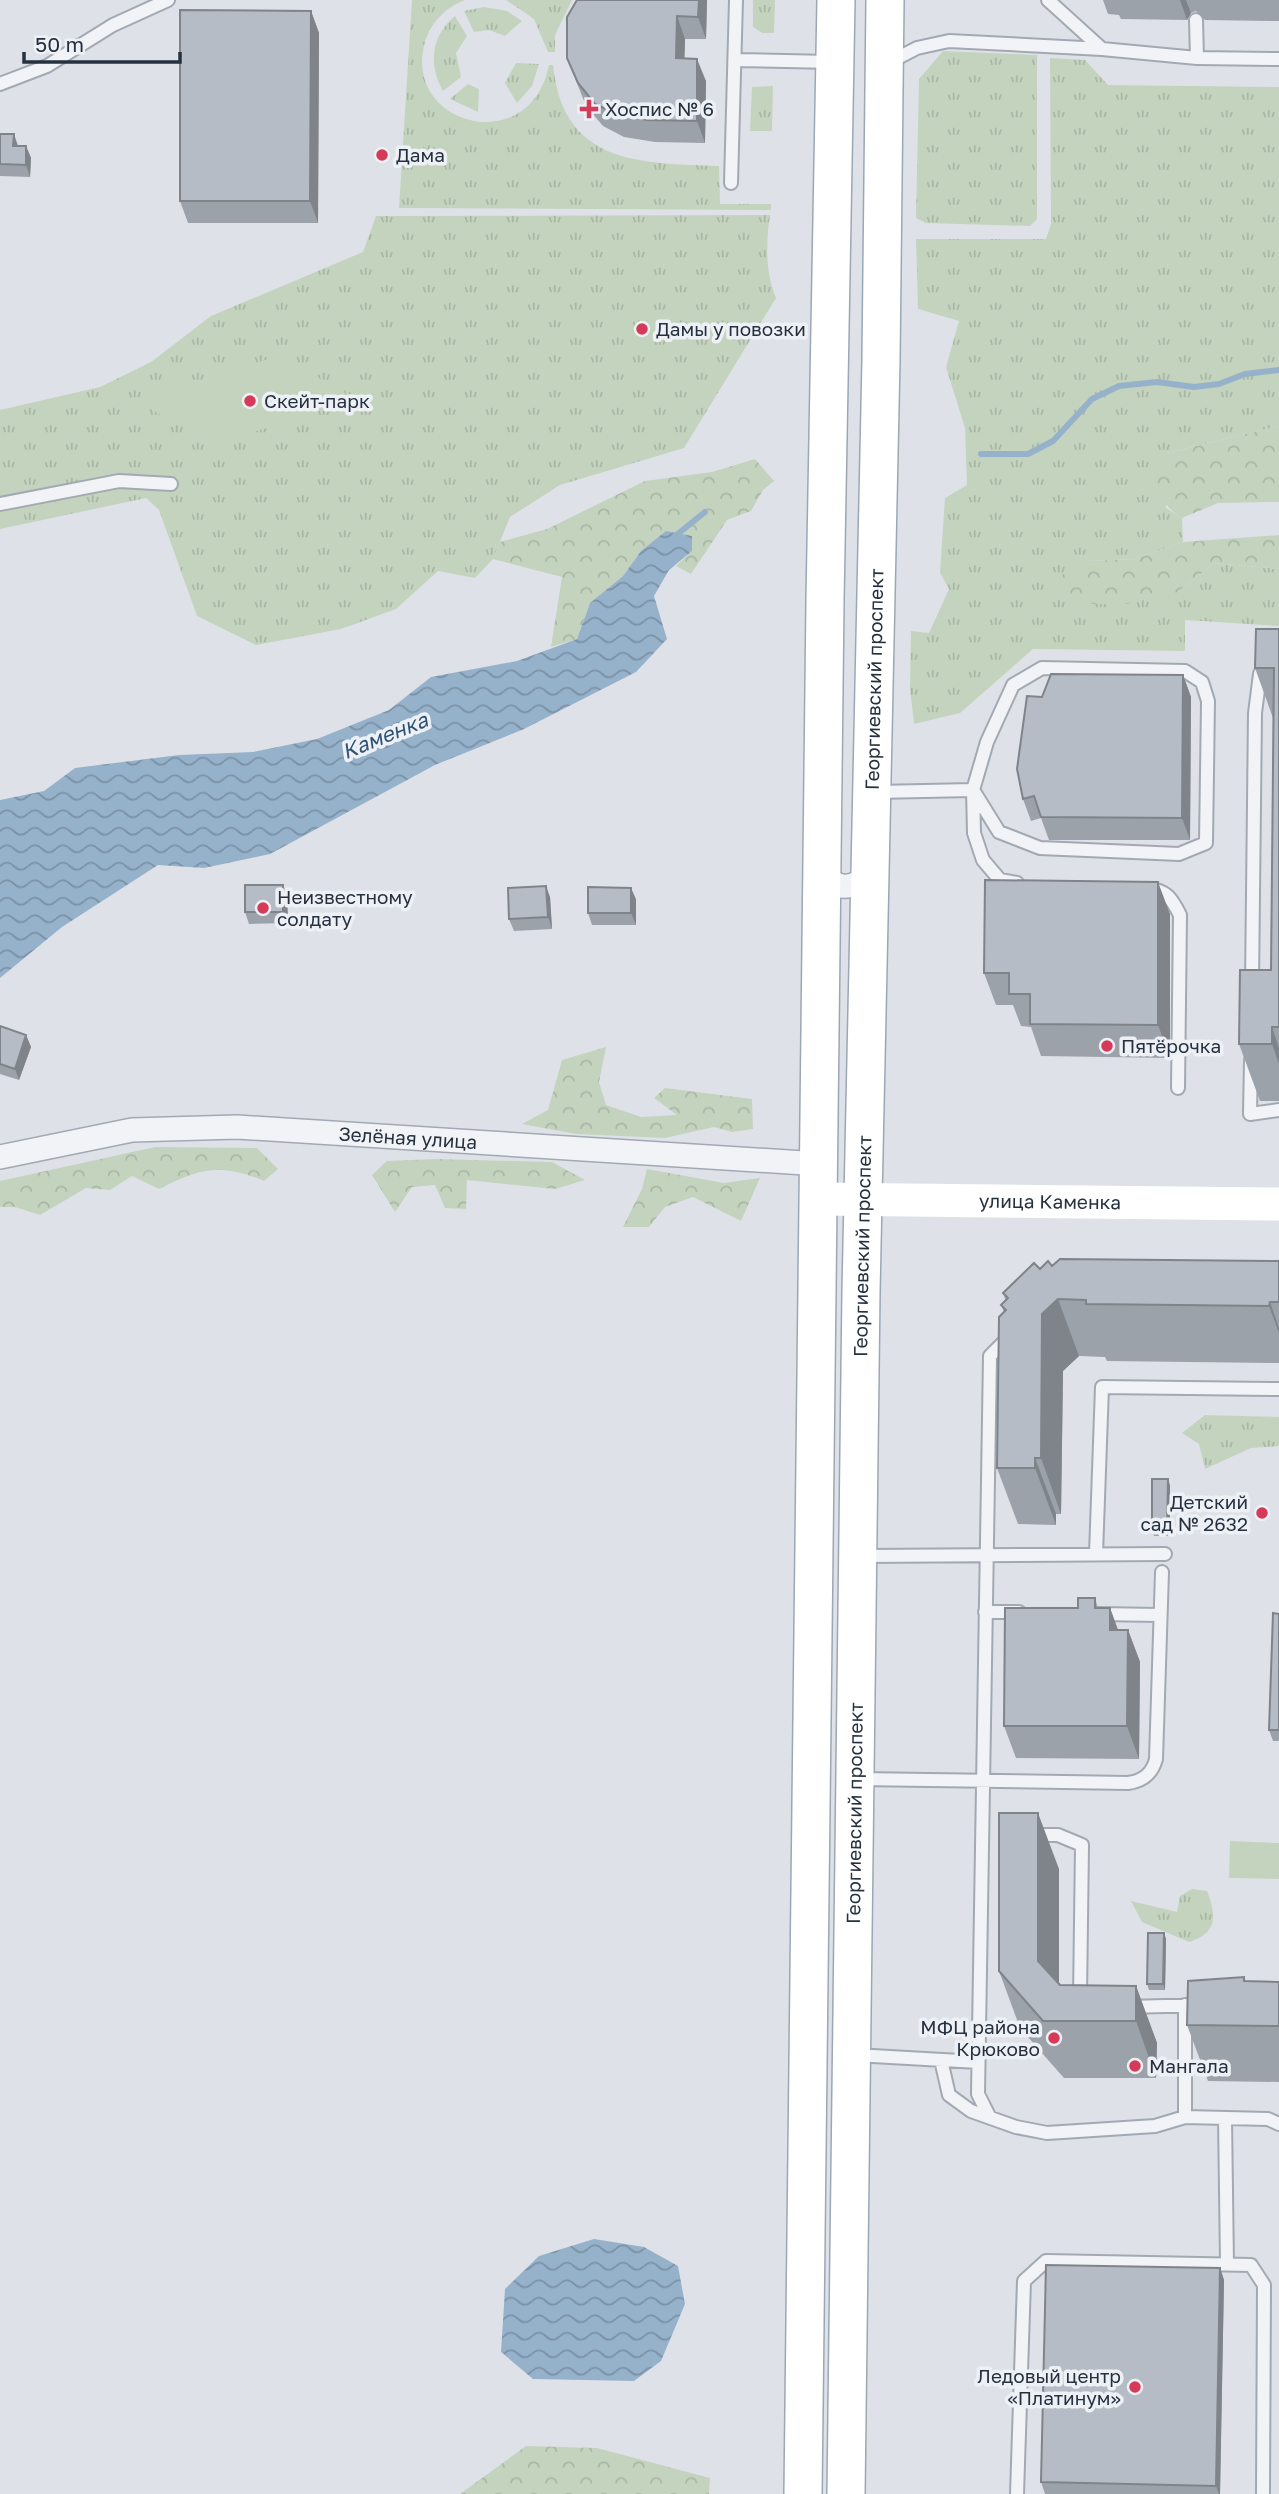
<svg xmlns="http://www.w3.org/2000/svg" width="1279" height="2494" font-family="'Golos Text',sans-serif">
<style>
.grass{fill:url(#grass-tufts)}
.forest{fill:url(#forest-crowns)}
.garden{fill:#c4d3be}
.water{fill:url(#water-waves)}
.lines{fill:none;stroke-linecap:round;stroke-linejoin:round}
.stream{stroke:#96b2cb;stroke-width:6}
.service-casing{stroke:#a3a9b2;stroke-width:16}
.minor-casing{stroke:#a3a9b2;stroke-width:26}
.primary-casing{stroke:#9ca7b5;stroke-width:40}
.service{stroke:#f1f3f6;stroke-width:12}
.minor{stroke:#f1f3f6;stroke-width:23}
.secondary{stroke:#fff;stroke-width:33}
.primary{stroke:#fff;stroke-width:37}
.wall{fill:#9ca2a9}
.shaded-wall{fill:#7f848a}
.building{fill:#b5bcc5;stroke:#7f848a;stroke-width:2}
.poi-dot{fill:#d53b59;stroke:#edf1f6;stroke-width:2.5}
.labels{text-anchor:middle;stroke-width:7;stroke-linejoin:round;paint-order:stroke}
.poi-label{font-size:19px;fill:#263140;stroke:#edf1f6;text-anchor:start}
.street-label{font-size:19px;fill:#263140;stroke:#edf1f6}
.water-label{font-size:21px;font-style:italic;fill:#2e5176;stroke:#edf1f6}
</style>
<defs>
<pattern id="grass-tufts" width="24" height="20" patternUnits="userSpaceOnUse" patternTransform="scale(1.75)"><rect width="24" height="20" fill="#c4d3be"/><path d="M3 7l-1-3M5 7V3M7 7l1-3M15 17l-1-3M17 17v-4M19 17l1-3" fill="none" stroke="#a8b6a4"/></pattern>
<pattern id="forest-crowns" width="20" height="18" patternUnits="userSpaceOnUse" patternTransform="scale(1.75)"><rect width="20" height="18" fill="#c4d3be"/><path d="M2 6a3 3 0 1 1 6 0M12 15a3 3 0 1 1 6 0" fill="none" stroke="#a8b6a4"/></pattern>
<pattern id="water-waves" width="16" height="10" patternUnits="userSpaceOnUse" patternTransform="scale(1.75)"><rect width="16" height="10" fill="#96b2cb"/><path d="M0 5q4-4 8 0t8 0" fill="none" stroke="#7a91a6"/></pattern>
</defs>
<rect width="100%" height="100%" fill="#dee2e8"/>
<path class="grass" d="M412 0H465C446 7 431 22 425 42 401 125 530 160 549 65H553C563 165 640 163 719 166L720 204H771V210L399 208Z
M506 0H572L555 35V52H548L534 19Z
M753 0H775L774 33H762L753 27Z
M484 7 507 11 522 21 505 36 489 30 474 32 464 11Z
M455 16 467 36 456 53 461 77 443 91C428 64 431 36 455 16Z
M943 51 1037 55V219L1030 226 926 223 916 218 919 79Z
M1050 58 1085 60 1108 85 1279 87V426L1167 453 1166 508 1182 518 1183 542 1135 559 1087 561 1178 592 1214 563 1279 569V626L1185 620V651L1033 649 960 713 914 724 910 689 911 631 929 633 949 589 940 573 945 498 967 485 965 428 946 367 959 321 918 309 916 239H1046L1051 224Z
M516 63 539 64 532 86 517 103 505 83Z
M468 84 479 89 478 112 450 99Z
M773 86 772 131H750L752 87Z
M770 215C766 242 765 272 776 298L684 448 560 485 510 517 493 559 475 578 438 571 396 609 341 629 256 645 197 616 159 510 146 498 0 529V410L100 387 151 362 211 316 363 252 376 216Z
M1205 1415 1279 1417V1446L1251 1448 1205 1469 1199 1444 1182 1433Z
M1192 1889 1207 1891C1217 1917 1217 1933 1189 1942L1142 1922 1131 1901 1177 1912 1180 1896Z"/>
<path class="forest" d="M1279 426V502L1218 503 1182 518C1160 504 1158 492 1154 467L1167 453Z
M755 459 774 481 763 490 751 511 727 520 691 574 676 566 692 551H641L623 576 590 603 577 639 551 647 562 577 493 559 500 542 547 529 645 481 712 472Z
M1279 535V569L1214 563 1178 592 1126 604H1073L1055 579 1087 561 1135 559 1183 542Z
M606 1047 599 1082 606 1105 641 1117 677 1115 654 1098 665 1088 752 1099 753 1129 732 1132 714 1127 665 1138 576 1134 522 1124 548 1110 562 1060Z
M155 1147 257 1148 278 1169 264 1181C221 1163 199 1168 159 1189L132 1176 110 1190 86 1188 40 1215 15 1207H0V1181Z
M435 1159 552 1162 585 1180 555 1189 467 1180 466 1209 445 1208 435 1185 412 1187 395 1212 372 1175 387 1161Z
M647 1169 724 1183 760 1178 741 1221 693 1197 665 1207 649 1227H623L642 1189Z
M526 2446 597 2448 710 2478 709 2494H460Z"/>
<path class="garden" d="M278 356 344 392 348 399 346 403 216 444 154 411 153 398 158 394Z
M1230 1841 1279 1843V1879L1229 1878Z"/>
<path class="water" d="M666 531 692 536V551L669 570 654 596 667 639 636 672 524 729 435 765 270 854 204 868 158 865 62 927 0 978V800L44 791 75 768 179 755 253 752 317 739 389 710 431 677 517 661 577 639 590 603 623 576 641 551Z
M594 2239 644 2247 678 2266 685 2304 661 2361 634 2381 533 2379 501 2352 505 2289 539 2256Z"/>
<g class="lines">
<path class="stream" d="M981 454H1028L1053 441 1092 399 1119 386 1157 382 1194 387 1219 384 1245 374 1279 370
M674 537 705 512"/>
<g class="service-casing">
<path id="service" d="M1048 0 1102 49
M1196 20 1197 58
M736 60 831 62
M890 62 917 48 949 41 1102 49 1197 58 1279 59
M0 84 47 66 113 25 168 0
M731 183 736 0
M0 504 119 481 171 484
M875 792 973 790 999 832 1040 848 1179 854 1206 843 1208 701 1202 682 1185 671 1042 668 1013 685 987 742 973 790 974 833 983 860 1000 880 1017 883
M1147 889C1166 889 1172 899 1180 915L1178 1088
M1252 985 1255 713 1260 674 1279 667
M1251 1060 1250 1114 1279 1110
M1096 1554 1102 1387 1279 1389
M861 1556 1165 1554
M985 1612H1019
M1097 1614 1159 1615
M858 1779 1128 1783C1143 1781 1152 1774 1156 1759L1162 1572
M1031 1835H1058L1082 1845 1080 1998 1083 2000
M1185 2005V2117
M1127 2007 1203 2005
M855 2055 978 2062
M941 2060 949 2095 971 2111 1016 2127 1047 2133 1155 2126 1185 2117 1268 2119 1279 2124
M990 2118 978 2094 990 1356 1010 1336
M1225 2118 1227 2264
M1017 2494 1024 2281 1046 2261 1251 2265 1264 2285 1263 2494"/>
</g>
<g class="minor-casing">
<g id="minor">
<path d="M823 872C835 891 853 890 868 875"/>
<path id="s1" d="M0 1157 132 1130 237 1127 820 1164"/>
</g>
</g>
<g class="primary-casing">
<g id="primary">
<path d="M803 2494 825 601 836 0"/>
<path id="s3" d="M846 2494 861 1292 881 360 885 0"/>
</g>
</g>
<use href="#service" class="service"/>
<use href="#minor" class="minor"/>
<path class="secondary" id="s2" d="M819 1199 1279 1204"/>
<use href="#primary" class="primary"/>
</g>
<path class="wall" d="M577 0H707L706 39H685L684 58 706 81 705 143 655 142 624 137 603 126 586 106 567 58Z
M1103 0H1279V21L1205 20 1196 11 1191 13 1187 20 1121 19 1119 15 1108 14Z
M311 11 319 33 318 223H188L180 201Z
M0 134 18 146H26L31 158 30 177 0 176Z
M1279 629V1101H1260L1239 1044 1271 970 1273 718 1255 668Z
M1183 675 1191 697 1190 840H1049L1041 818 1031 821 1023 799 1042 697Z
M283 885 287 896 288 923 249 924 245 912Z
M550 897 552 929 514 931 509 919Z
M636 899V925H592L588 913Z
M1170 914V1058L1041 1056 1031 1027 1021 1026 1013 1005H996L984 973Z
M0 1026 26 1035 31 1047 19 1080 0 1074Z
M1279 1261V1363L1107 1361 1105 1357 1079 1356 1063 1371 1061 1514H1056V1525L1018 1524 997 1468 1004 1312 1001 1305 1006 1301 1003 1293 1040 1269 1052 1266Z
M1170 1485V1536H1154L1152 1530Z
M1095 1598 1098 1608H1110L1118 1630H1128L1140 1662 1139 1759 1016 1758 1004 1726 1078 1608Z
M1279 1614V1741H1273L1269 1730Z
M1059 1869V1984L1060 1985 1136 1986 1157 2043 1156 2078H1064L1020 2028 999 1971Z
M1164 1933 1166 1939 1165 1990H1149L1147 1984Z
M1244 1977 1246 1981 1279 1982V2082L1208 2081 1187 2025Z
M1220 2268 1224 2280 1220 2494H1045L1041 2482Z"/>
<path class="shaded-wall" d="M699 0H707L706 39 698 17Z
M1180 0H1186L1191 13 1187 20Z
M311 11 319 33 318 223 310 201Z
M677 16 685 39 684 81 676 58Z
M697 59 706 81 705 143 697 121Z
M14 134 18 146H13Z
M26 146 31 158 30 177 26 165Z
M1183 675 1191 697 1190 840 1182 818Z
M1158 882 1170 914V1058L1158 1025Z
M283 885 287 896 288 923 283 912Z
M546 886 550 897 552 929 548 917Z
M631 888 636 899V925L631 913Z
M1272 1027 1279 1048V1064L1272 1044Z
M26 1035 31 1047 19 1080 15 1069Z
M1058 1299 1079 1356 1063 1371 1061 1514 1041 1458 1042 1314Z
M1270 1302 1279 1328V1333L1269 1306Z
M1035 1458 1056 1514V1525L1035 1468Z
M1168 1479 1170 1485V1536L1167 1530Z
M1110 1608 1122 1641 1110 1630Z
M1128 1630 1140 1662 1139 1759 1127 1726Z
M1038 1813 1059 1869V2018L1038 1961Z
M1164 1933 1166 1939 1165 1990 1163 1984Z
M1136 1986 1157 2043 1156 2078 1136 2021Z
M1220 2268 1224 2280 1220 2494H1219L1216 2486Z"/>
<path class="building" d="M577 0H699L698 17 677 16 676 58 697 59V121L647 120 616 114 595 104 578 83 567 58V17Z
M180 10 311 11 310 201H180Z
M0 134H14L13 146H26V165L0 164Z
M1256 629H1279V1027H1272V1044H1239L1240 970H1271L1274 668H1255Z
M1051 674 1183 675 1182 818 1041 817 1034 796 1023 799 1017 769 1027 696 1042 697Z
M985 880 1158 882V1025L1030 1024V994H1009V973H984Z
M245 885H283V912H245Z
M546 886 548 917 509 919 508 888Z
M588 887 631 888V913H588Z
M0 1026 26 1035 15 1069 0 1064Z
M1060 1259 1279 1261V1302H1270L1269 1306 1086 1304V1300L1058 1299 1042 1314 1041 1458H1035V1468H997L999 1317 1006 1310 1001 1305 1008 1298 1003 1293 1034 1263 1040 1269 1048 1261 1052 1266Z
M1152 1479H1168L1167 1530H1152Z
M1078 1598H1095V1608H1110V1630H1128L1127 1726H1004L1005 1608H1078Z
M1273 1613 1279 1614V1730H1269Z
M999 1813H1038V1961L1060 1985 1136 1986V2021H1043L999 1971Z
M1148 1933H1164L1163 1984H1147Z
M1244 1977V1981L1279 1982V2026L1187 2025 1188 1981Z
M1046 2265 1220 2268 1216 2486 1041 2482Z"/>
<g class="poi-dot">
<path d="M585.5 98.5h7v7h7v7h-7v7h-7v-7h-7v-7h7z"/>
<circle cx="382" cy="155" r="7"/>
<circle cx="642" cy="329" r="7"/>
<circle cx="250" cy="401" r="7"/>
<circle cx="263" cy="908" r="7"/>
<circle cx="1107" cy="1046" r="7"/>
<circle cx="1262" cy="1513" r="7"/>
<circle cx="1054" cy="2038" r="7"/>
<circle cx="1135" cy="2066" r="7"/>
<circle cx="1135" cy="2387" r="7"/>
</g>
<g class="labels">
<g class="poi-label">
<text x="605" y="116">Хоспис № 6</text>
<text x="396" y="162">Дама</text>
<text x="656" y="336">Дамы у повозки</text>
<text x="264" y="408">Скейт-парк</text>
<text x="277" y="904">Неизвестному<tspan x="277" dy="22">солдату</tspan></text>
<text x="1121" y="1053">Пятёрочка</text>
<text x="1248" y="1509" text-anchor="end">Детский<tspan x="1248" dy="22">сад № 2632</tspan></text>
<text x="1040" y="2034" text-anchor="end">МФЦ района<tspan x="1040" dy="22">Крюково</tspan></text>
<text x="1149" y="2073">Мангала</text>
<text x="1121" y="2383" text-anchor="end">Ледовый центр<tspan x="1121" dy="22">«Платинум»</tspan></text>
</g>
<g class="street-label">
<text dy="7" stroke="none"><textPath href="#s3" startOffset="1815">Георгиевский проспект</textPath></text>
<text dy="7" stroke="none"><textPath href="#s1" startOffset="411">Зелёная улица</textPath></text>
<text dy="7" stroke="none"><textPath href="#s2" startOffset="231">улица Каменка</textPath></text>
<text dy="7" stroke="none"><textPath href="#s3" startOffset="1248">Георгиевский проспект</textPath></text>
<text dy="7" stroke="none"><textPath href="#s3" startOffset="681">Георгиевский проспект</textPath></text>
</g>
<g class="water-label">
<text transform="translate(385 736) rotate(-22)" y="7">Каменка</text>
</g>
</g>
<path d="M24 52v10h156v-10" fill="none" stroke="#263140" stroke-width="3.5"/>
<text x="35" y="52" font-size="21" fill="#263140" stroke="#edf1f6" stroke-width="5" paint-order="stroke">50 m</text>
</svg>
